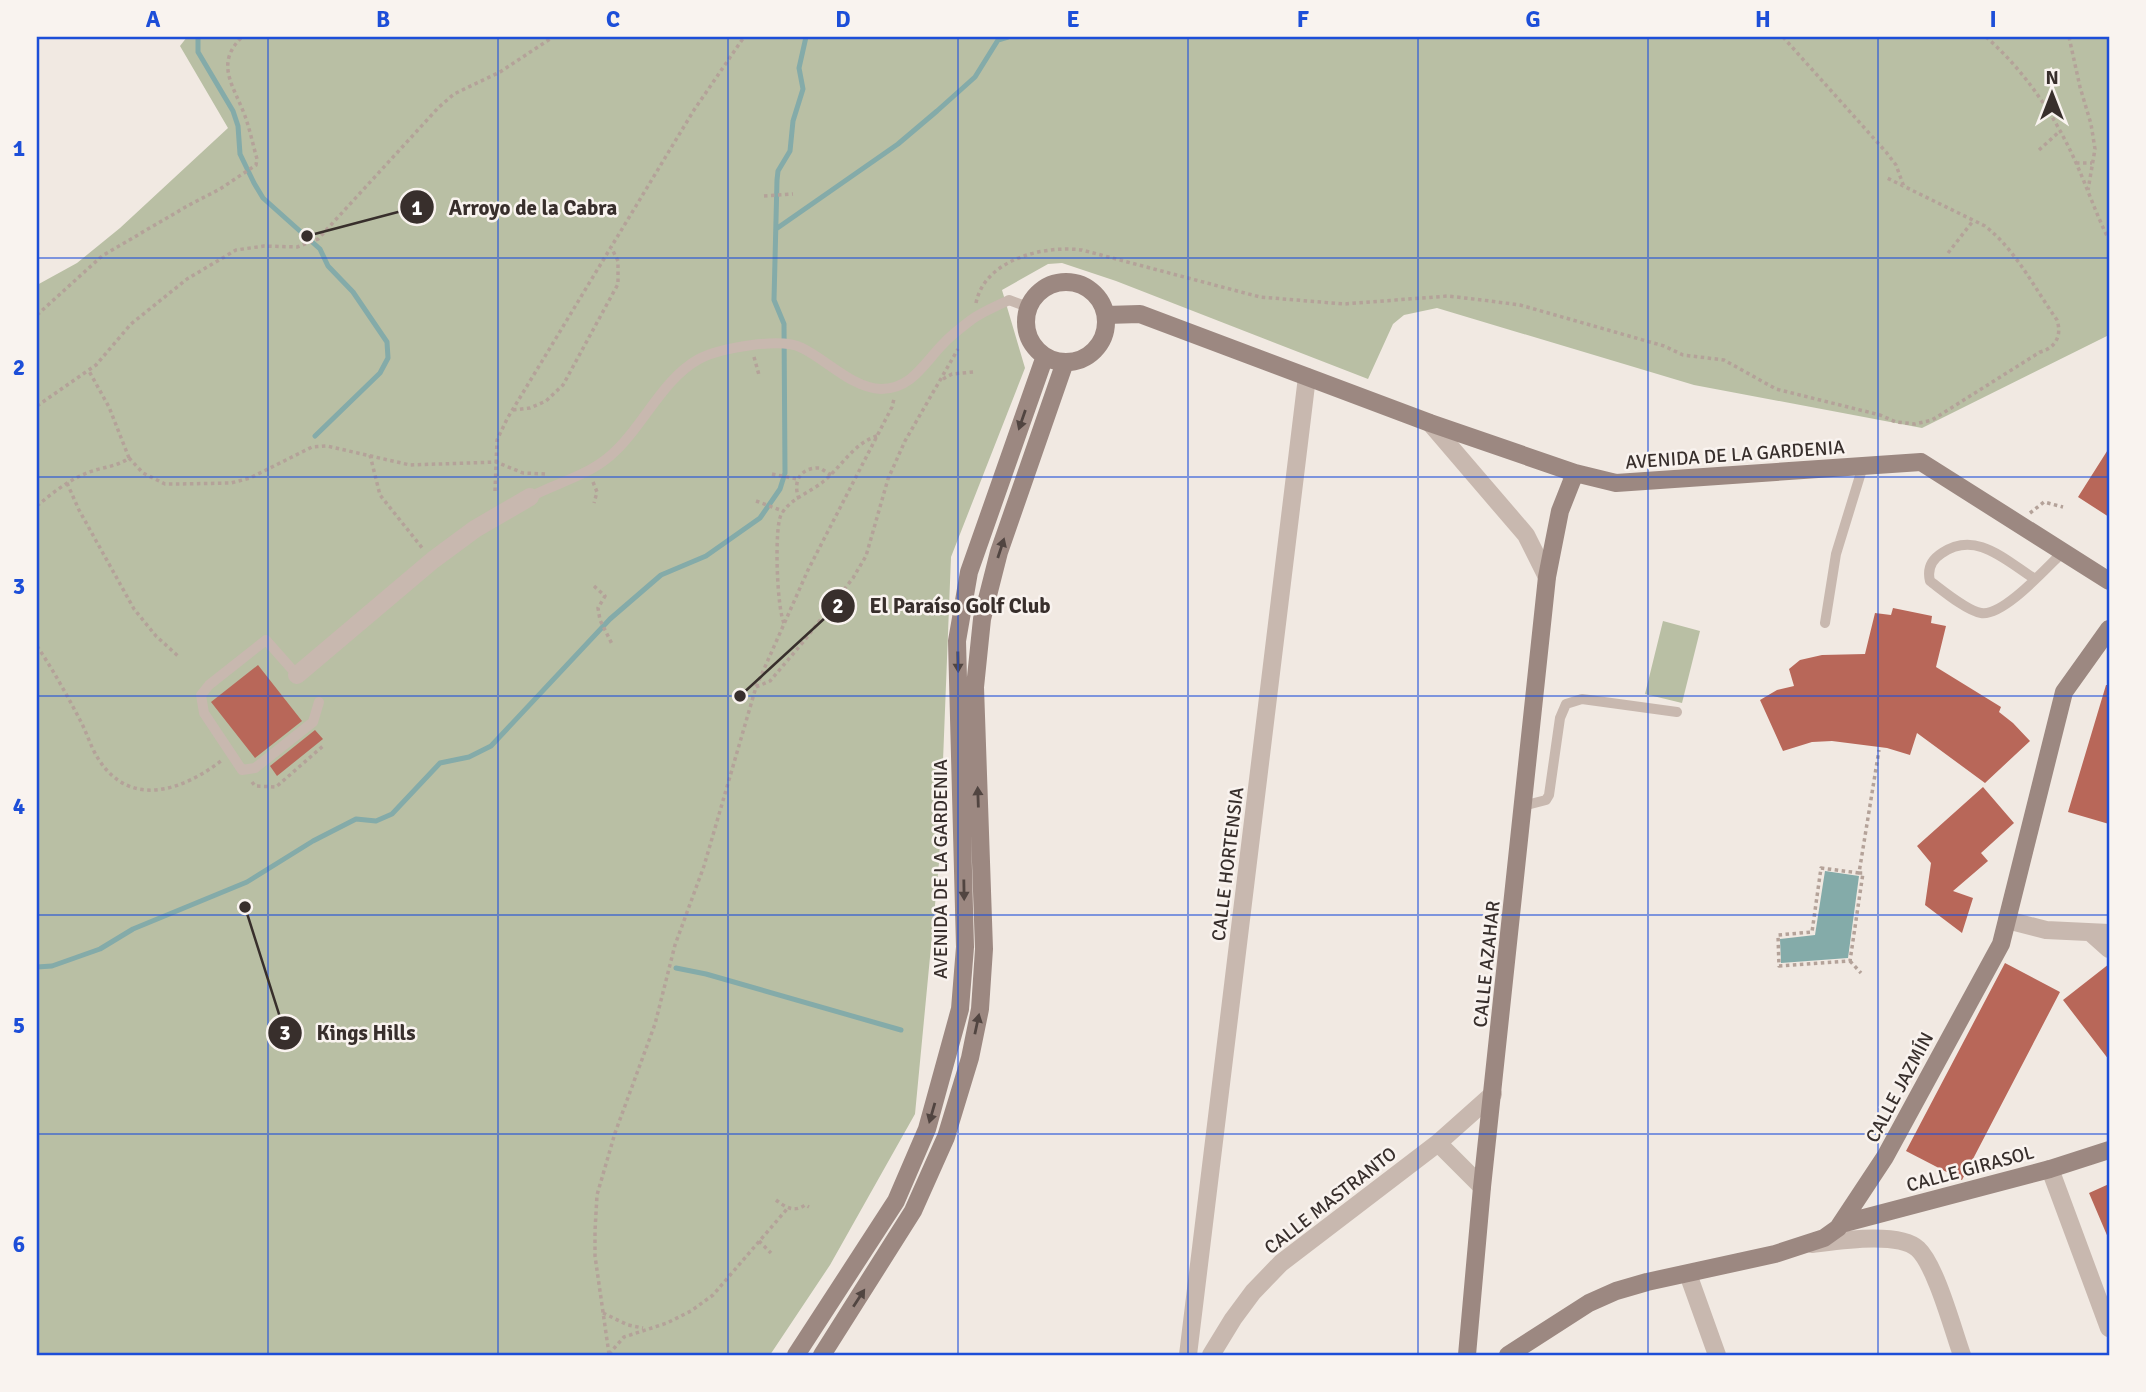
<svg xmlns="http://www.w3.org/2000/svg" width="2146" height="1392" font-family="Signika,sans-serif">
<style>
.green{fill:#b9bfa4}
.water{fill:#84aba9}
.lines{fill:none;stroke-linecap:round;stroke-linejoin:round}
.stream{stroke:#84aba9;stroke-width:5}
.building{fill:#b86759}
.path{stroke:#b4a299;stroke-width:3.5;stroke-dasharray:3.5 3.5;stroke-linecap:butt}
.lane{stroke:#c8b8af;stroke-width:10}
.street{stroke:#c8b8af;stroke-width:18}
.secondary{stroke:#9c8881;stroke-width:18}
.oneway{fill:#514541}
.grid{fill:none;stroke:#1d4ed8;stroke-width:2;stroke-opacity:0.55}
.labels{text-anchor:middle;stroke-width:5;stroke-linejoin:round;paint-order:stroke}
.street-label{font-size:19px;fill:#382f2c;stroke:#f9f3ef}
.leader{fill:none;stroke:#382f2c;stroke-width:2.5}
.callout-dot{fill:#382f2c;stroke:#f9f3ef;stroke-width:2.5}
.mark-label{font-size:21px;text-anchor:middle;font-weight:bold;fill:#fff}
.callout-label{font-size:21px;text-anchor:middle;font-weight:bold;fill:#382f2c;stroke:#f9f3ef;stroke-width:5;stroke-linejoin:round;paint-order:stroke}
.neatline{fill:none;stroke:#1d4ed8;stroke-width:2.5}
.grid-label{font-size:23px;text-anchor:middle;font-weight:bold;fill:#1d4ed8}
</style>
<rect width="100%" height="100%" fill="#f1e9e2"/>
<path class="green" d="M187 37H2109V335L1922 428 1694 385 1437 308 1404 315 1393 324 1368 379 1116 281 1062 263 1048 264 1002 290 1025 368 951 557 939 863 915 1114 830 1265 770 1355H37V285L77 263 120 228 228 128 180 46Z
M1663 621 1700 631 1682 703 1645 694Z"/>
<path class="water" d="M1825 871 1859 876 1848 958 1781 963 1780 939 1815 935Z"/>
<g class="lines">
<path class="stream" d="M198 37V52L233 111 238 126 240 154 254 183 263 198 320 249 328 266 353 292 387 342 388 358 380 373 315 436
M776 229 898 144 937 111 975 77 998 40 1008 37
M37 967 52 966 100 949 133 929 247 882 313 841 356 819 376 821 392 814 440 763 469 757 491 746 610 619 661 575 706 556 760 518 780 489 785 473 784 324 774 300 777 180 778 171 790 151 793 121 803 89 799 68 806 37
M676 968 706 974 901 1030"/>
</g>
<path class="building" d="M2109 448V517L2078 497Z
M1893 608 1932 616 1931 623 1946 626 1936 667 2001 707 1999 712 2013 723 2030 741 1985 783 1917 733 1910 755 1887 748 1832 741 1812 742 1783 751 1760 700 1777 690 1794 686 1789 669 1800 660 1822 655 1865 654 1875 613 1891 615Z
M258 665 302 721 255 758 211 702Z
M2106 685H2109V824L2068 812Z
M315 730 323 739 277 776 270 766Z
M1983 787 2014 823 1981 853 1988 861 1953 891 1973 898 1962 933 1925 905 1931 863 1917 846Z
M2005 963 2060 992 1962 1180 1906 1151Z
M2109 964V1060L2063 1000Z
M2109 1184V1240L2089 1193Z"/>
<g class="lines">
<path class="path" d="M1783 37 1886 152 1896 165 1904 187
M1986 37C2025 71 2056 117 2077 165 2088 190 2097 216 2109 240
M2069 37 2080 87 2091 124 2095 149 2088 190
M2039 150 2060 131
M2076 163H2092
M764 196 793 194
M1948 253 1973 221
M976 303C985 259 1044 245 1082 250L1260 297 1344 304 1448 296 1482 300 1520 305 1664 346 1683 355 1724 360 1776 389 1880 415 1896 422 1915 424 1932 420 2040 352C2056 348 2062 335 2057 320 2035 289 2016 250 1985 226L1887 178
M37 315 102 256 189 205 220 189 256 165 257 159C253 145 250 130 245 116 234 86 214 64 242 37
M754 357 759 375
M943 379 952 374 973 372
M37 406 96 365 131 324 187 279 236 250 264 246 297 247 318 239 438 108 454 94 500 72 553 37
M513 410 530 408 546 401 563 385 618 284V261L611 247
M370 455 380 495 423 549
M129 458 143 473 165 484H179L231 483 250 478 312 447 327 446 410 465 496 462 523 473 546 474
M772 474 797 479
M593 482 597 492 594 503
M67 483 79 510 134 609 156 636 178 656
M495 491 497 440 507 419 694 110 744 37
M799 499C792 481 801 467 820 468L831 475
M756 501 783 511
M37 506C52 493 69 480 87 473 101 467 117 467 129 458L109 407 89 371
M2030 513 2044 502 2063 507
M594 586 605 596 598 608 600 620 612 644
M784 623C777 609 774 529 781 515 789 499 811 492 824 481 842 466 854 443 877 436
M37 646C53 670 67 695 80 720 87 733 91 748 99 760 131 809 183 790 221 761
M756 687 770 681 804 641 853 578 866 556 888 479 905 441 958 349
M252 782 255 786 276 787 323 746
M1859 873 1821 868 1812 932 1778 935 1779 966 1850 961 1863 873H1859L1879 750
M1850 961 1861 973
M776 1200C785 1207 794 1213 805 1205L809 1207
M759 1241 771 1253
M603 1313 628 1325 643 1328
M609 1354 595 1256V1231L597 1195 615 1133 655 1024 675 945 704 866 756 687 808 570 892 407 894 399
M609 1354 624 1337 667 1323 691 1311 713 1295 787 1209"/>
<path class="lane" d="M530 497C556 483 587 476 610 456 642 429 662 379 699 359 720 348 781 337 802 348 827 360 852 388 881 389 912 389 925 362 943 344 951 335 962 327 971 320 982 312 997 306 1009 300L1028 307
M2035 579C2005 560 1976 530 1942 553 1931 560 1927 569 1930 581 1942 590 1967 611 1981 613 2003 617 2047 567 2063 552
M1825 623 1836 554 1863 466
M297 675 266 640 209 685 201 695 204 713 242 770 255 768 313 722 319 702
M1523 806 1546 800 1549 795 1560 718 1566 704 1582 699 1677 712"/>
<path class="street" d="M1430 423 1526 535 1547 577
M297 675 433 560 475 529 530 497
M2007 920 2046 930 2109 933
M2091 933 2109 949
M1438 1143 1482 1187
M2050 1169 2109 1328
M1812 1244C1837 1241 1899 1231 1918 1249 1936 1266 1953 1330 1962 1355
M1688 1274 1717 1355
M1188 1355 1307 377
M1211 1355 1233 1319 1253 1292 1281 1263 1438 1143 1493 1094"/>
<path class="secondary" d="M1026 322a40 40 0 1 1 80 0a40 40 0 1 1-80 0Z
M1106 315 1140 314 1430 423 1575 473 1616 483 1921 462 2109 581
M1841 1224 2050 1169 2109 1150
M796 1355 896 1201 927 1129 960 1009 965 947 957 641 969 572 1045 356
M822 1355 913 1211 946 1137 970 1058 980 1009 984 949 975 687 982 619 999 552 1065 362
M1467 1355 1482 1187 1547 577 1560 511 1575 473
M1508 1355 1589 1303 1616 1291 1647 1282 1775 1254 1824 1238 1838 1228 1885 1157 2001 944 2064 692 2109 629"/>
</g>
<defs><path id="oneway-solid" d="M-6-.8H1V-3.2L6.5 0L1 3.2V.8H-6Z" transform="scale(1.75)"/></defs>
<g class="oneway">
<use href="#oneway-solid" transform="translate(1022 420) rotate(109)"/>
<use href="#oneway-solid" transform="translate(1001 548) rotate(-72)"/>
<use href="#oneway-solid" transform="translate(958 662) rotate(89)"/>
<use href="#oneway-solid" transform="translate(978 797) rotate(-92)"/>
<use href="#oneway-solid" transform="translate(964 890) rotate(89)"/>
<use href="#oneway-solid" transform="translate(977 1024) rotate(-78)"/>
<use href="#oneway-solid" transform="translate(932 1113) rotate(106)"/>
<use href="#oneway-solid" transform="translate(859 1298) rotate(-57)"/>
</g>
<path class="grid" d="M268 37V1355M498 37V1355M728 37V1355M958 37V1355M1188 37V1355M1418 37V1355M1648 37V1355M1878 37V1355M37 258H2109M37 477H2109M37 696H2109M37 915H2109M37 1134H2109"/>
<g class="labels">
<g class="street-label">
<text transform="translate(1735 454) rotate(-4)" y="7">AVENIDA DE LA GARDENIA</text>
<text transform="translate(1227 864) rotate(-83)" y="7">CALLE HORTENSIA</text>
<text transform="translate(940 869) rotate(-90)" y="7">AVENIDA DE LA GARDENIA</text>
<text transform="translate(1486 964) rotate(-84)" y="7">CALLE AZAHAR</text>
<text transform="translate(1899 1087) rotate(-62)" y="7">CALLE JAZMÍN</text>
<text transform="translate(1970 1168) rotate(-15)" y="7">CALLE GIRASOL</text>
<text transform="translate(1330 1200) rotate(-38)" y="7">CALLE MASTRANTO</text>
</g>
</g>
<path class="leader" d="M307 236L417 207M740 696L838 606M245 907L285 1033"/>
<g class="callout-dot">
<circle cx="307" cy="236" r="7"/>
<circle cx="740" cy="696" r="7"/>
<circle cx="245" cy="907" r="7"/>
<circle cx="417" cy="207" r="18"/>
<circle cx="838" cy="606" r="18"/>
<circle cx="285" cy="1033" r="18"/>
</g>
<g class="mark-label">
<text x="417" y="215">1</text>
<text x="838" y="613">2</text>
<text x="285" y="1040">3</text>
</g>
<g class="callout-label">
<text x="533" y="215">Arroyo de la Cabra</text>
<text x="960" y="613">El Paraíso Golf Club</text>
<text x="366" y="1040">Kings Hills</text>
</g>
<rect width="2146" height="1392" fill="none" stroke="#f9f3ef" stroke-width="77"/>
<g transform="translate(2052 94)" stroke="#f9f3ef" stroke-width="5" paint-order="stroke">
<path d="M0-5L12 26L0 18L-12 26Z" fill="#382f2c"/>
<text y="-10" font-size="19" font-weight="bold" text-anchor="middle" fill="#382f2c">N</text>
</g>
<rect x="38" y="38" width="2070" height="1316" class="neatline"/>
<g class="grid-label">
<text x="153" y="27">A</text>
<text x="383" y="27">B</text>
<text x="613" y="27">C</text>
<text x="843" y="27">D</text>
<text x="1073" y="27">E</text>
<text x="1303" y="27">F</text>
<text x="1533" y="27">G</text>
<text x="1763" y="27">H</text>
<text x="1993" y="27">I</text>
<text x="19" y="156">1</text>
<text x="19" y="375">2</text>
<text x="19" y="594">3</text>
<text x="19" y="814">4</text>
<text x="19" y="1033">5</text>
<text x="19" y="1252">6</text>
</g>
</svg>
